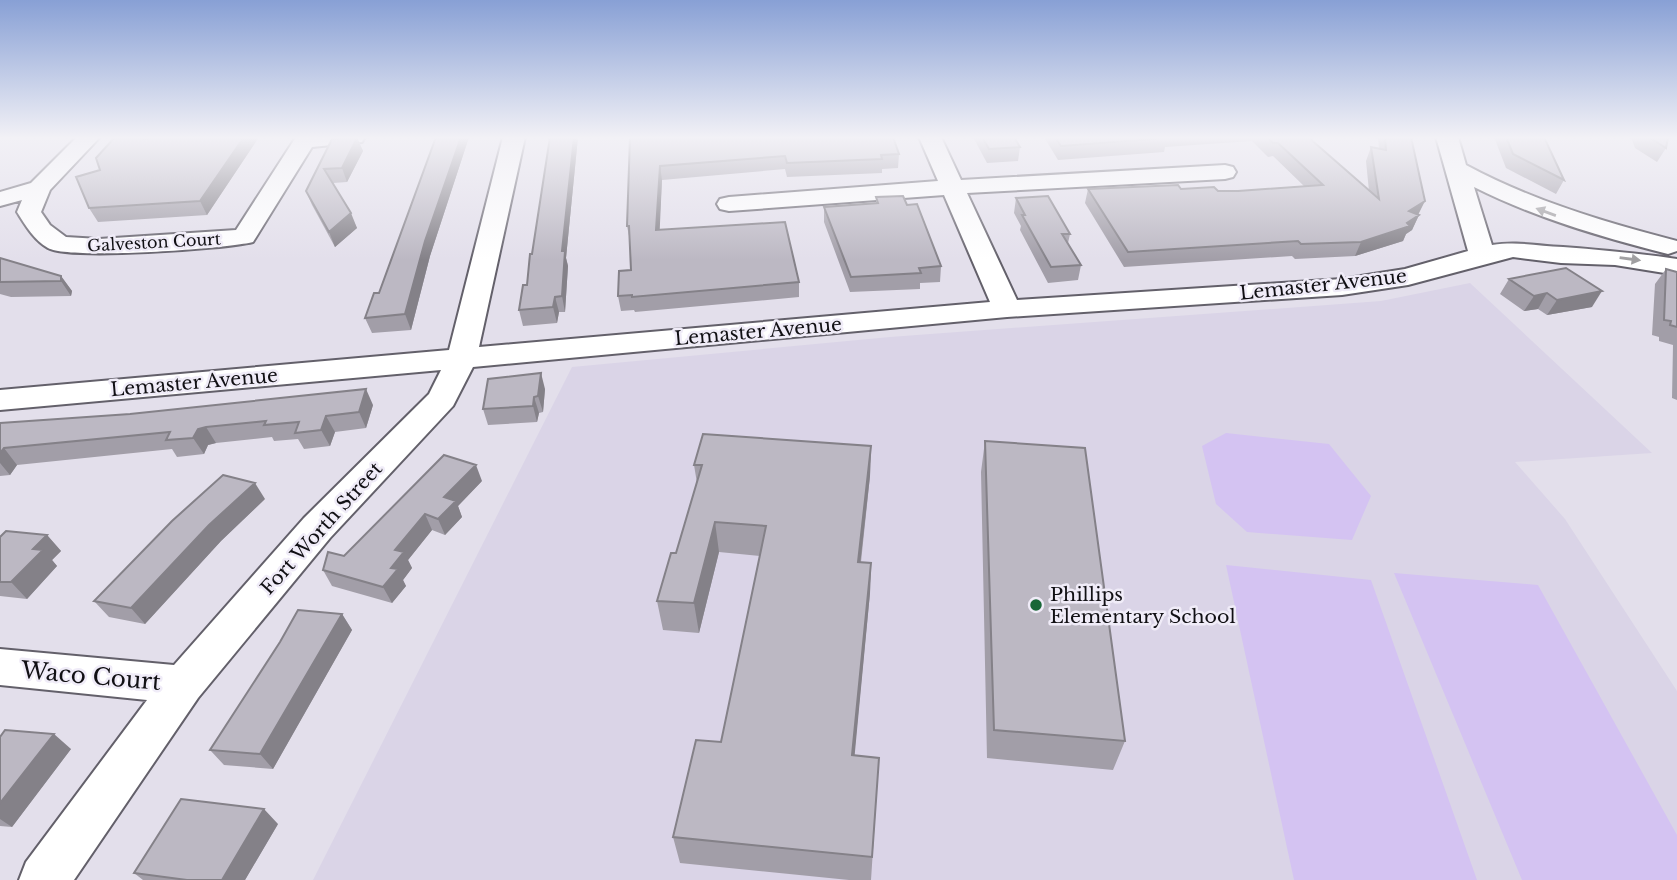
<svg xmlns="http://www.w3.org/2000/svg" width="1677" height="880" font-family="'Libre Baskerville',serif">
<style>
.built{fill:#dad4e7}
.green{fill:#d4c3f2}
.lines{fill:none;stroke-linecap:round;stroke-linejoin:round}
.minor-casing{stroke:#63606a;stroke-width:4}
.minor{fill:#fff;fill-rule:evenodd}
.wall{fill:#a29ea8}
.shaded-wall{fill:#848188}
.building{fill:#bcb8c3;stroke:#848188;stroke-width:2}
.oneway{fill:#a09fa1}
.poi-dot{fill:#186737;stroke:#f0ecf8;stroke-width:2.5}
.labels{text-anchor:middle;stroke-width:5;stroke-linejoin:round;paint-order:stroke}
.far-street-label{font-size:16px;fill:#111014;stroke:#f0ecf8}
.street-label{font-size:19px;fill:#111014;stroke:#f0ecf8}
.poi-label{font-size:19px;fill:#111014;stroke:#f0ecf8;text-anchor:start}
.near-street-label{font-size:23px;fill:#111014;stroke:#f0ecf8}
</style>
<rect width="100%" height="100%" fill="#e3dfeb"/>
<path class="built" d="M1470 283 1652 453 1515 462 1565 519 1677 691V880H313L572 367 890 337 1381 301Z"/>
<path class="green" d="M1226 433 1329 444 1371 496 1352 540 1247 532 1216 504 1202 446Z
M1226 565 1371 580 1477 880H1294Z
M1394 573 1538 585 1677 835V880H1522Z"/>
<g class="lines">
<g class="minor-casing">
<path id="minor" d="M77 137H100L50 190 41 212 50 225 66 237 99 239 236 230 296 137H365L362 142 312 147 253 242C225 249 69 260 48 248 34 240 26 226 17 212L22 200 0 206V192L31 183Z
M503 137H525L479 347 990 302 944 195 729 211 720 209 717 204 720 199 729 197 938 181 919 137H941L961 180 1225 165 1233 167 1236 172 1233 177 1225 179 967 193 1017 300 1342 279 1405 269 1468 251 1436 137H1458L1466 165C1533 201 1604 222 1677 241V251L1668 254C1601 237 1536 218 1474 187L1492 245C1517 241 1538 246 1563 247 1601 250 1638 253 1677 259V275L1615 265 1561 263 1513 257 1408 285 1342 295 1007 317 473 367 453 406 330 538 198 698 74 880H19L26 862 147 700 0 685V649L174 665 304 518 429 394 441 370 0 410V390L449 350Z"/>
</g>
<use href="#minor" class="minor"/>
</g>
<path class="wall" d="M115 137H259L207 215 98 222 89 208 100 170Z
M436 137H469L430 256 411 330 372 333 365 318 379 293Z
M550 137H578L566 258 568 266 565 312H559L557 323 523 326 519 310 527 285 532 254Z
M630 137 899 154 898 168 882 169V173L787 177 785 169 662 180 659 230 799 282V297L635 312 634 310 621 311 618 296 631 270 630 241 627 226Z
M973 137H1014L1020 147 1018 161 987 163Z
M1044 137H1308L1369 191 1366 161 1371 147 1379 149 1378 137H1411L1418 215H1419L1412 230 1406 234 1403 241 1355 256 1295 259 1292 256 1124 267 1085 203 1088 189H1181L1238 191 1304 186 1273 156 1268 157 1252 141 1165 147 1164 152 1058 160Z
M1494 137H1544L1564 180 1556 194 1506 168Z
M1631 137H1668L1666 148 1657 162 1635 148Z
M357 138 363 151 347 182 333 183 357 228 335 247 312 205 306 191 332 139Z
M876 197 907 205 941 266 940 282 920 283V289L850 292 824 222V207L876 203Z
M1016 198 1070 234 1068 243 1081 265 1078 280 1048 283 1020 230 1021 226 1014 213Z
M0 258 61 276 72 291 71 296 11 297 0 294Z
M1666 269 1677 272V400L1672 398 1673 345 1659 341V337L1652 335 1655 284Z
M1509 279 1592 307 1547 315 1538 309 1524 311 1500 294Z
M545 389 543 412 539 413 537 422 488 425 483 409Z
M373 405 366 428 335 432 330 446 304 449 298 439 274 441 272 437 216 443 208 445 204 454 177 457 172 449 17 465 10 475 0 476V423Z
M985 441 1125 741 1113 770 987 758 981 472Z
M871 446 870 476 861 562 871 563 870 593 854 756 879 758 871 880H849L680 863 673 837 721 742 760 556 719 552 699 633 663 630 657 601 676 553 697 483 694 465Z
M482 481 458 506 462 517 445 535 432 530 408 560 412 568 403 580 406 586 392 603 332 586 323 570 344 556Z
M265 499 221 541 145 624 109 617 94 601Z
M47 535 61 551 52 560 57 566 27 599 0 596V537Z
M342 614 352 630 273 769 224 765 210 750Z
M0 737 71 749 12 827 0 826Z
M278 824 245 880H143L134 873Z"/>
<path class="shaded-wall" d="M244 137H259L207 215 200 201Z
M461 137H469L430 256 411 330 405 314 425 241Z
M574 137H578L566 258 568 266 565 312 562 296V251Z
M357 138 363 151 347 182 342 168Z
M660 166 662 180 659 245 656 230Z
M1425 201 1418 215 1409 211Z
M351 213 357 228 335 247 329 232Z
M1419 215 1412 230 1406 234 1403 241 1355 256 1361 242 1407 223Z
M61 276 72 291 71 296 61 281Z
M1602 291 1592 307 1547 315 1557 300Z
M1547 293 1538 309 1524 311 1534 296Z
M555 297 559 312 557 323 553 307Z
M541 373 545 389 543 412 538 396Z
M366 389 373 405 366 428 359 412Z
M534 397 539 413 537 422 533 406Z
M326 416 335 432 330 446 321 430Z
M206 427 216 443 208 445 204 454 193 438 198 429Z
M871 446 870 476 857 592 858 562Z
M4 448 17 465 10 475 0 463V453Z
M476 465 482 481 458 506 462 517 445 535 438 519 444 497Z
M255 483 265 499 221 541 145 624 131 608 209 525Z
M425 514 432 530 408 560 412 568 403 580 406 586 392 603 383 587 391 568 395 550Z
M715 522 719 552 699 633 694 603Z
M47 535 61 551 52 560 57 566 27 599 11 582 33 549Z
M871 563 870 593 852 783V755Z
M342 614 352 630 273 769 260 754Z
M54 734 71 749 12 827 0 819V803Z
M264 809 278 824 245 880H222Z"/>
<path class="building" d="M115 137H144L143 139 168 137H244L200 201 89 208 76 177 100 170 96 158Z
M436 137H461L425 241 405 314 365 318 374 293H379Z
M550 137H574L562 251H565L562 296 555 297 553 307 519 310 523 285H527L530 254H532Z
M630 137H893L899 154 881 155 882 159 787 163 785 156 660 166 656 230 785 222 799 282 632 297V295L618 296 619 271 631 270 629 226H627Z
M982 137H1014L1020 147 989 149Z
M1055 137H1166L1167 138 1061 146Z
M1267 137H1308L1379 199 1371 147 1386 150 1385 137H1411L1425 201 1409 211 1419 215 1407 223 1410 226 1361 242 1301 244 1298 241 1128 252 1088 189 1178 185 1181 189 1214 187 1218 191H1238L1323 185 1278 143H1273Z
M1506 137H1544L1564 180 1513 154Z
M1649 137H1668L1666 148Z
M357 138 342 168 324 169 351 213 329 232 306 191 332 139Z
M903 196 907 205 917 204 941 266 919 268 921 273 851 277 824 207 878 203 876 197Z
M1048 196 1070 234H1062L1081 265 1051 267 1022 215H1025L1016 198Z
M0 258 61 276V281L0 282Z
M1566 268 1602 291 1557 300 1547 293 1534 296 1509 279Z
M1666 269 1677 272V327L1670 325 1671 321 1664 320Z
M541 373 538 396 534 397 533 406 483 409 488 379Z
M366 389 359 412 326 416 321 430 295 433 299 422 264 425 266 421 206 427 198 429 193 438 166 440 170 432 4 448 0 453V423L130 414Z
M703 434 871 446 858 562 871 563 852 755 879 758 872 857 673 837 696 740 721 742 766 526 715 522 694 603 657 601 671 553H676L702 465H694Z
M985 441 1085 448 1125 741 994 730Z
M444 455 476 465 444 497 456 501 438 519 425 514 395 550 404 552 391 568 398 569 383 587 323 570 328 552 344 556Z
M223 475 255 483 209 525 131 608 94 601 172 521Z
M6 531 47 535 33 549 43 550 11 582H0V537Z
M298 610 342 614 260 754 210 750 280 642Z
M5 730 54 734 0 803V737Z
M181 799 264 809 222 880H187L134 873Z"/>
<defs><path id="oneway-solid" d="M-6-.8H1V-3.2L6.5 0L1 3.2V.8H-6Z" transform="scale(1.75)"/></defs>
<g class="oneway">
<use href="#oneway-solid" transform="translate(1546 212) rotate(-160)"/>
<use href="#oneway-solid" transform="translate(1630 259) rotate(8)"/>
</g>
<linearGradient id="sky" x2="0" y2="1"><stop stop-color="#88a0d5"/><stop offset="0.53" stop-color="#f2f1f6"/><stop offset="1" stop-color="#f2f1f6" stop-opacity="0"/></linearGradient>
<rect width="1677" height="260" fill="url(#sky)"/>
<circle class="poi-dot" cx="1036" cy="605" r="7"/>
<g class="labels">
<g class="far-street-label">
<text transform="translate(154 242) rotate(-3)" y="6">Galveston Court</text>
</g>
<g class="street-label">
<text transform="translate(1323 284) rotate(-6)" y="7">Lemaster Avenue</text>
<text transform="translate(758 331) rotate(-5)" y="7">Lemaster Avenue</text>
<text transform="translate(194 382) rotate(-5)" y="7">Lemaster Avenue</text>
<text transform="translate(321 528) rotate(-48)" y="7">Fort Worth Street</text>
</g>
<g class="poi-label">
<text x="1050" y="601">Phillips<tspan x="1050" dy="22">Elementary School</tspan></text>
</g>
<g class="near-street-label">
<text transform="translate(91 676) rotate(5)" y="8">Waco Court</text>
</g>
</g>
</svg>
